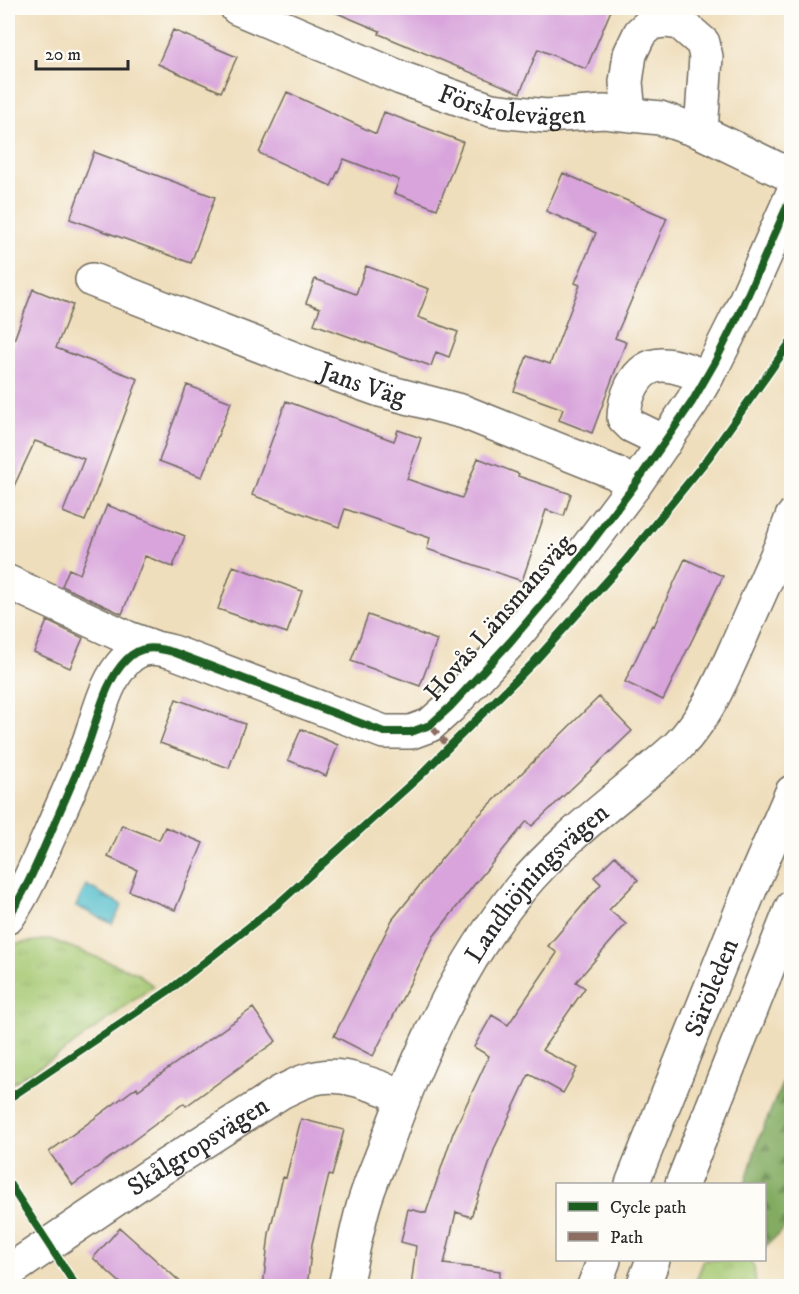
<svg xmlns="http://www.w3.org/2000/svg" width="799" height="1294" font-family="'IM FELL DW Pica',serif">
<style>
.grass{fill:url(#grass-tufts);stroke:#68794e;stroke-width:1.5}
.forest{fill:url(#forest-firs);stroke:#576c46;stroke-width:1.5}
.water{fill:url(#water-ripples);stroke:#3e747b;stroke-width:1.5}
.building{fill:#d8a4db}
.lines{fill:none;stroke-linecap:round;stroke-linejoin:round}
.minor-casing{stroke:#706a5e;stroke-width:36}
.major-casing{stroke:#706a5e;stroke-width:36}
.minor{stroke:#fff;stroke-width:33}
.major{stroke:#fff;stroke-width:33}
.quiet{stroke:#8d6e63;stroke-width:6;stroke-dasharray:12 6;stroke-linecap:butt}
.cycleway-casing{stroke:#fdfcf7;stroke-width:11}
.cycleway{stroke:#1b5e20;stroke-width:8}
.labels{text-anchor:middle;stroke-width:4.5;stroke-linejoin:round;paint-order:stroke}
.street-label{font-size:26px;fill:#2b2b2b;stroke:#fdfcf7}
</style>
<defs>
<pattern id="grass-tufts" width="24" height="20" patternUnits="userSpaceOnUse" patternTransform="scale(1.5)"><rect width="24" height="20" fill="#a4c770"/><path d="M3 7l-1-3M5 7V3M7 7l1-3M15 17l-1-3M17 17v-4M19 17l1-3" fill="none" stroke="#8dab61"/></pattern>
<pattern id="forest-firs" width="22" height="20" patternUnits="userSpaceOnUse" patternTransform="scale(1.5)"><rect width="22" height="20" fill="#83ac62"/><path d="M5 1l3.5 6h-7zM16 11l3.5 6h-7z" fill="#6b8c51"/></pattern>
<pattern id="water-ripples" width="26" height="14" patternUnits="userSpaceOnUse" patternTransform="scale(1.5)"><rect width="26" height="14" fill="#50bccb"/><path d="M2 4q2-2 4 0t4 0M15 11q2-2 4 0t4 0" fill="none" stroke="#4399a5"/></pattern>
</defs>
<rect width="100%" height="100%" fill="#fdfcf7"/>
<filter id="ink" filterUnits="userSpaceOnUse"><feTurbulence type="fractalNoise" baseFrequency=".0167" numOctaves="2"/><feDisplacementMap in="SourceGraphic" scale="12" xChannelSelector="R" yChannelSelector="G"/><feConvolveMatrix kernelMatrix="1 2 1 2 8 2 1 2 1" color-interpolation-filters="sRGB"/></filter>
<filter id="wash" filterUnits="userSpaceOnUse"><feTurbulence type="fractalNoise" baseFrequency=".008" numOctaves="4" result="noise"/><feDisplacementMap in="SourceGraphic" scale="24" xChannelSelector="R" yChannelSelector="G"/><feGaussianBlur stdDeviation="1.35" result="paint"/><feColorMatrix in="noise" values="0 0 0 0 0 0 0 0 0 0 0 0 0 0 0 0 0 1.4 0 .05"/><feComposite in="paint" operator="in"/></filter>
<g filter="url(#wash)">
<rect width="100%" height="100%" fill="#efdebc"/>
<path class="grass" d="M50 939 137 973 153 986 62 1053 8 1086V945Z
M704 1260H749L754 1266 756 1286H694Z"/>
<path class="forest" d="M791 1063V1222L765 1247 764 1184H745L758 1140Z"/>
<path class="water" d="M86 885 122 905 112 924 76 906Z"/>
<g id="blocks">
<path class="building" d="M325 8H612L586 69 538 49 520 93 379 34 380 31Z
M173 30 237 57 221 92 158 64Z
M287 92 376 134 384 112 463 142 437 209 394 193 399 180 344 159 331 186 259 153Z
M94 152 215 197 191 263 70 219Z
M563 173 667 218 615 338 626 342 592 433 559 420 563 409 514 391 527 356 550 364 580 285 575 283 596 233 546 211Z
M366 266 429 289 418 317 458 332 449 357 436 352 431 366 314 324 320 308 306 303 315 279 356 294Z
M33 289 73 305 56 348 138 379 85 521 63 512 84 459 35 441 8 499V356Z
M187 385 231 402 202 477 159 461Z
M286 401 394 441 398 430 421 438 407 479 462 498 478 458 519 474 518 476 571 494 564 516 546 510 522 581 427 549 430 538 345 509 339 527 252 495Z
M107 505 185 536 173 567 145 556 122 614 62 586 69 569 80 574Z
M685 559 723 576 663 700 625 682 652 625 654 626Z
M233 566 302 591 287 633 218 609Z
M368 615 437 640 420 686 351 661Z
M47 621 83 638 70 668 34 652Z
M599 697 632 731 532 826 527 821 474 885 434 936 373 1056 334 1036 392 920 433 869 473 821Z
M176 699 245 724 229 768 160 743Z
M301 729 338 745 326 776 288 760Z
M122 825 159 840 165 827 203 843 175 910 129 891 137 870 108 857Z
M615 856 638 880 609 910 626 924 576 982 585 988 542 1050 577 1068 563 1093 529 1074 495 1147 471 1217 456 1212 444 1264 500 1271 499 1287H411L416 1246 401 1242 408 1209 426 1213 453 1133 489 1056 474 1047 492 1015 508 1025 557 953 548 946 601 884 594 877Z
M253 1008 276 1041 186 1106 184 1103 73 1185 49 1152 137 1087 138 1090Z
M301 1119 344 1130 332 1176 329 1175 312 1244 307 1287H263L269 1234 283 1177 286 1178Z
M120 1228 186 1287H125L93 1258Z"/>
</g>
</g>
<g filter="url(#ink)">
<use href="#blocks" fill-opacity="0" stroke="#706a5e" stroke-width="1.5"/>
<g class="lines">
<g class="minor-casing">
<g id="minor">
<path id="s1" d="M237 8 401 78 491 110 546 116 604 112 660 118 701 132 792 176"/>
<path d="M629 114 626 82 630 54 640 33 651 23 665 21 680 23 703 43 706 57 701 132"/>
<path id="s2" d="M92 280 318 368 380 390 464 412 616 473 634 486"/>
<path d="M665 442 632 426 624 418C624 407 627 396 632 386 650 352 678 367 707 377"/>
<path d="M8 582 128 638 153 647"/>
<path d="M8 917C26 891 38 861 51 832 63 803 76 776 87 747 98 719 104 682 126 660 140 645 155 647 173 652L384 732H411L430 725 450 707 510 642 562 581 634 486 692 402 715 362 741 310 792 195"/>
<path id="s3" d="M8 1272 151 1175 281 1092C294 1086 306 1079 321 1077 348 1073 378 1087 403 1096"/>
<path id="s4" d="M345 1286C351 1260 356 1233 363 1207 369 1185 379 1164 387 1142 419 1053 459 964 520 889 564 835 626 793 678 746 708 715 723 677 740 639 754 606 769 574 783 541L792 517"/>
</g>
</g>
<g class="major-casing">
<g id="major">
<path id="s5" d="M632 1184 751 887 792 792"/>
<path d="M682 1184 792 907"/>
<path d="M594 1286 604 1260"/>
<path d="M643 1286 653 1260"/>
</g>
</g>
<use href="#minor" class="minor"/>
<use href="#major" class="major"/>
<path class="quiet" d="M430 725 449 747"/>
<g class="cycleway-casing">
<path id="cycleway" d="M8 917C26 891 38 861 51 832 63 803 76 776 87 747 98 719 104 682 126 660 140 645 155 647 173 652L384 732H411L430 725 450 707 510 642 562 581 634 486 692 402 715 362 741 310 792 195
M8 1099 171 989 279 903 422 774 534 662 625 561 709 457 792 340
M8 1182 76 1286"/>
</g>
<use href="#cycleway" class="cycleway"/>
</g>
</g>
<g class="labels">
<g class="street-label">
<text dy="9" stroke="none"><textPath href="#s1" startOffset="294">Förskolevägen</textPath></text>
<text dy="9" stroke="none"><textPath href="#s2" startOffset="290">Jans Väg</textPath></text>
<text transform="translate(498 617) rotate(-49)" y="9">Hovås Länsmansväg</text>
<text dy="9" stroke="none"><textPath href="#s4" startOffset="453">Landhöjningsvägen</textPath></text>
<text dy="9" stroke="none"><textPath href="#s5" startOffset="212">Säröleden</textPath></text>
<text dy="9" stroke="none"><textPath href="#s3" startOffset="228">Skålgropsvägen</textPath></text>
</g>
</g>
<rect width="799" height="1294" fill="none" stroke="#fdfcf7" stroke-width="30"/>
<rect x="556" y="1183" width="210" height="78" fill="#fdfcf7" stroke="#a9a8a5" stroke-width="1.5"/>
<rect x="568" y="1202" width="30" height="9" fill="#1b5e20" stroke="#a9a8a5" stroke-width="1.5"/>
<text x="610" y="1213" font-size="18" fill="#2b2b2b">Cycle path</text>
<rect x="568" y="1232" width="30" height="9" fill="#8d6e63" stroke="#a9a8a5" stroke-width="1.5"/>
<text x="610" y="1243" font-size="18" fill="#2b2b2b">Path</text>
<path d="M36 60v9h92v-9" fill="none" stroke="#2b2b2b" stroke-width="3"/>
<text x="45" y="60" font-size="18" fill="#2b2b2b" stroke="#fdfcf7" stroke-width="4.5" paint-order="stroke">20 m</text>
</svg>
